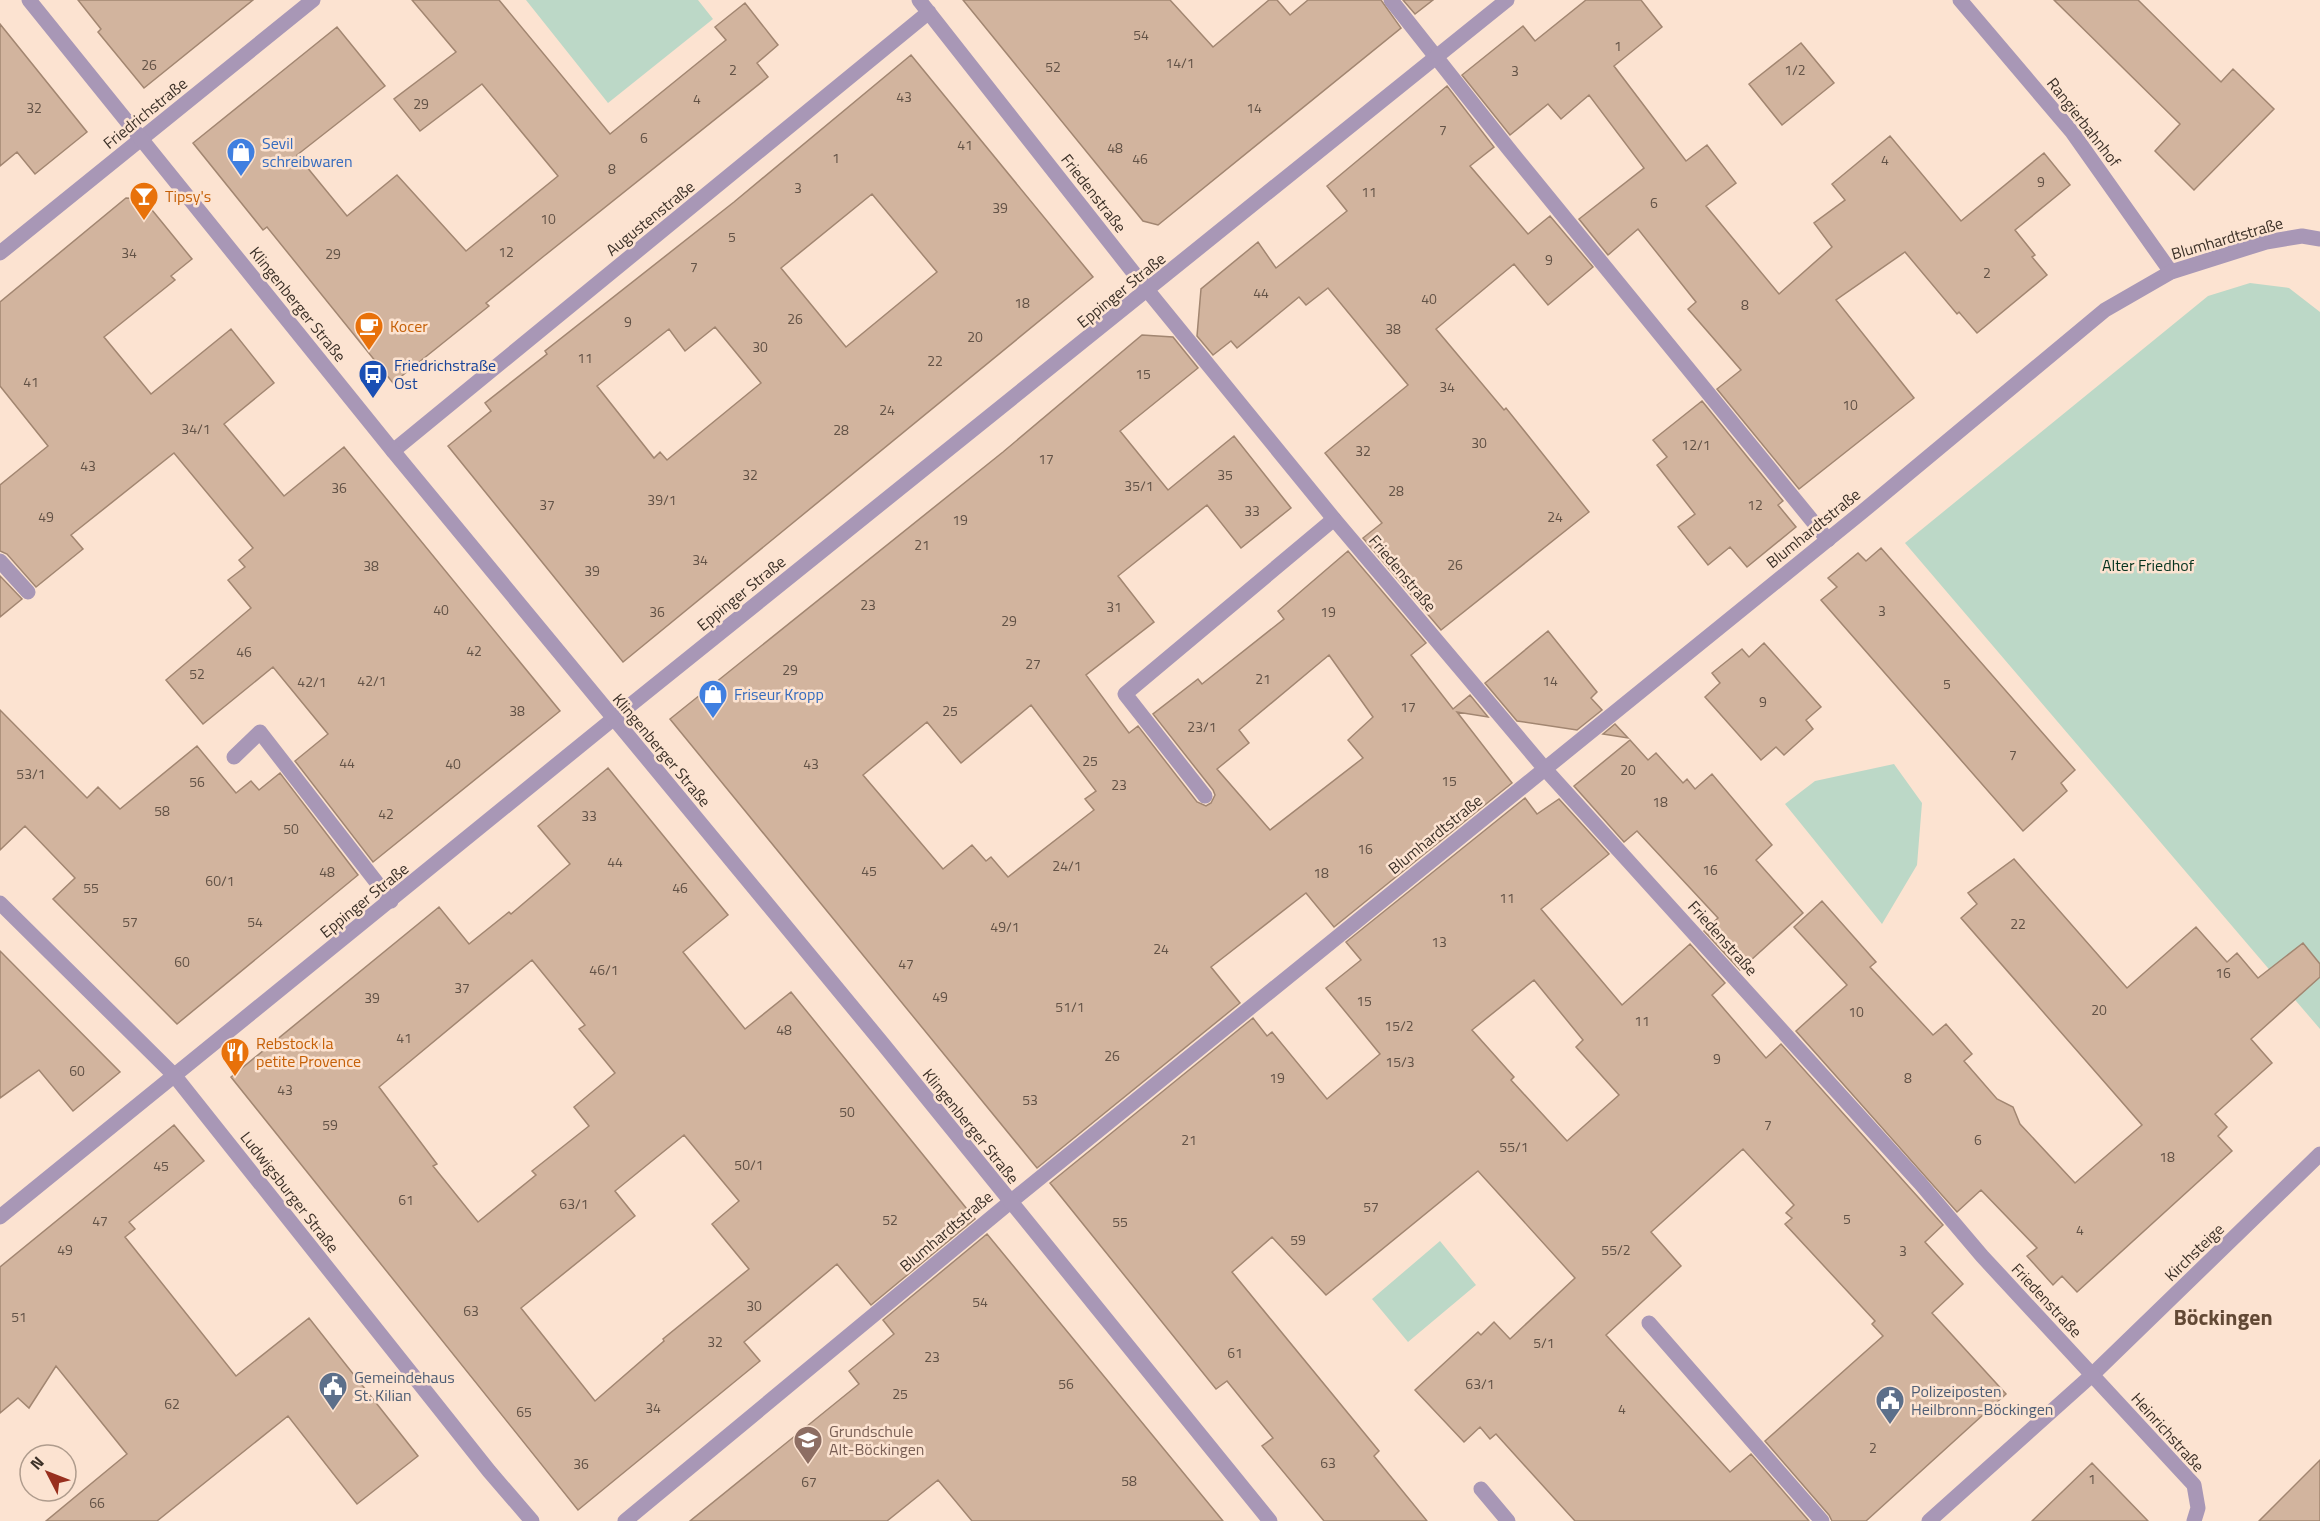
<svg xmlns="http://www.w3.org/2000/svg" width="2320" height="1521" font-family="'Titillium Web',sans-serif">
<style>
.green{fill:#bcd8c7}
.building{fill:#d2b49e;stroke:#a28671;stroke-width:1.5;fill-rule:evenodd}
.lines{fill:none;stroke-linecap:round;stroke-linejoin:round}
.service{stroke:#a897b6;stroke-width:15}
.pedestrian{stroke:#a897b6;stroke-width:15}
.minor{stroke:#a897b6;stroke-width:15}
.tertiary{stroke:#a897b6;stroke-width:15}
.labels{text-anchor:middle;stroke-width:5;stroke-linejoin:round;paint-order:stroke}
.number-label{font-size:14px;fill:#625246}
.street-label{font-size:16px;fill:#3c3128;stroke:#fce3d1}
.shop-label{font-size:16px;fill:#366cbe;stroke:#fce3d1;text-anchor:start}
.food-label{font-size:16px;fill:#c56008;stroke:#fce3d1;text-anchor:start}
.transit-label{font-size:16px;fill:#164399;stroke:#fce3d1;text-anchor:start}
.park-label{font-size:16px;fill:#06341f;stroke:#fce3d1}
.service-label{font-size:16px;fill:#4e5e75;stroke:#fce3d1;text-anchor:start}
.education-label{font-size:16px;fill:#785e54;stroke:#fce3d1;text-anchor:start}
.district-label{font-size:22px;font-weight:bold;fill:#624935;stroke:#fce3d1}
</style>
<rect width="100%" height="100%" fill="#fce3d1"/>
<path class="green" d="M526 0H698L713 19 608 103Z
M2250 283 2289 288 2320 312V1029L1905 543 2208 296Z
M1894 764 1922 803 1917 865 1882 924 1785 804 1815 781Z
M1440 1241 1476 1285 1408 1342 1372 1299Z"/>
<path class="building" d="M78 0H253L144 88 98 32 101 29Z
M412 0H499L610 134 726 40 715 27 745 3 778 45 757 63 768 77 544 256 486 303 489 306 393 383 267 227 263 230 193 143 337 27 385 86 297 155 347 216 397 175 466 251 558 176 482 84 420 131 394 99 456 52Z
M963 0H1170L1213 47 1269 0H1277L1290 15 1308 0H1381L1401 28 1158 225 1143 221Z
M1403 0H1433L1415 14Z
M1586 0H1641L1662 27 1614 66 1686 161 1707 145 1736 183 1706 206 1779 294 1832 247 1814 223 1845 200 1832 184 1890 136 1961 221 2044 153 2070 185 2015 230 2035 255 2032 257 2047 275 1977 333 1959 312 1957 314 1905 252 1836 300 1914 398 1799 489 1717 389 1741 370 1688 309 1696 302 1638 229 1608 255 1579 219 1644 168 1589 95 1561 119 1548 104 1510 135 1462 75 1523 26 1535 41Z
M2054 0H2138L2221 82 2233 69 2274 109 2194 190 2155 151 2180 124Z
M0 24 87 132 35 174 17 152 0 166Z
M1801 43 1834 83 1782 125 1749 84Z
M911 55 1093 277 623 662 448 446 491 411 485 403 547 354 545 351 734 202ZM872 194 937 272 846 347 781 268ZM715 327 761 383 667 460 660 452 654 458 597 386 669 329 685 351Z
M1447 86 1494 147 1470 166 1528 234 1550 216 1593 267 1548 305 1514 264 1436 329 1504 410 1506 408 1589 512 1441 630 1363 538 1382 523 1325 453 1408 385 1328 288 1306 305 1299 297 1237 348 1231 341 1213 355 1197 336 1201 289 1258 242 1276 268 1347 211 1327 186Z
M126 198 143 199 192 259 171 276 175 280 104 337 151 394 231 329 274 383 224 424 284 496 344 447 560 711 373 862 295 761 328 734 273 667 203 724 166 680 251 608 228 580 245 567 239 560 253 548 174 453 71 535 83 549 36 587 7 554 0 551V485L48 446 0 386V302Z
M1142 335 1173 337 1198 368 1120 431 1168 490 1234 436 1291 508 1241 548 1207 505 1118 576 1154 622 1086 675 1129 733 1138 726 1197 802 1206 806 1211 803 1215 795 1213 790 1153 714 1198 679 1202 684 1284 619 1278 611 1348 551 1426 643 1411 655 1453 709 1470 695 1488 717 1457 712 1512 783 1334 927 1306 893 1211 967 1240 1003 1037 1168 670 719 1003 452ZM1329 655 1373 717 1348 740 1363 758 1270 830 1217 769 1249 743 1239 730ZM1031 705 1096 791 1085 799 1094 810 1008 877 991 857 986 861 972 845 943 869 863 775 927 722 961 763Z
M1702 401 1783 501 1778 505 1796 527 1747 567 1730 547 1708 565 1678 527 1695 514 1657 465 1667 457 1653 440Z
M1881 548 2075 770 2061 783 2067 791 2023 831 1821 600 1837 587 1828 578 1858 553 1866 561Z
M0 576 22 599 0 617Z
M1548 631 1597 692 1591 698 1602 710 1577 730 1517 721 1485 683Z
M1764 643 1821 707 1806 720 1813 729 1784 755 1776 747 1761 760 1705 697 1720 683 1712 673 1742 649 1749 657Z
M0 710 87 798 98 787 120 809 197 746 236 793 251 781 259 790 280 773 358 875 177 1024 53 899 75 878 25 826 0 850Z
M1615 724 1628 738 1603 734Z
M1630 740 1648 760 1656 753 1683 783 1687 779 1695 789 1712 774 1772 845 1756 860 1803 913 1740 970 1704 931 1718 918 1637 831 1624 842 1574 786Z
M608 768 728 915 683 952 745 1029 791 992 975 1219 871 1305 837 1264 744 1342 760 1361 578 1510 231 1077 439 907 469 944 509 912 511 914 570 864 538 826ZM532 960 585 1025 579 1029 615 1073 574 1107 589 1126 532 1171 536 1175 478 1222 433 1166 437 1164 379 1087ZM684 1135 739 1201 712 1224 749 1269 663 1339 664 1341 595 1401 521 1308 635 1216 615 1191Z
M1525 798 1537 814 1559 799 1609 854 1541 909 1622 1005 1690 944 1725 983 1712 995 1766 1058 1781 1044 1943 1225 1925 1242 1963 1284 1932 1313 2006 1394 1866 1521H1832L1829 1515 1765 1441 1883 1336 1872 1324 1875 1321 1785 1224 1792 1218 1786 1213 1794 1205 1743 1149 1651 1232 1681 1266 1606 1335 1730 1472 1751 1454 1809 1521H1575L1496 1434 1490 1439 1480 1427 1464 1442 1415 1390 1478 1332 1481 1335 1494 1322 1510 1339 1575 1278 1478 1171 1326 1295 1272 1237 1232 1272 1379 1451 1374 1456 1427 1521H1324L1262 1446 1273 1438 1227 1381 1216 1389 1050 1183 1253 1018 1267 1036 1272 1032 1327 1099 1380 1054 1326 988 1361 960 1346 942ZM1534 980 1583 1040 1576 1047 1619 1095 1567 1141 1511 1080 1514 1077 1472 1030Z
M2014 859 2127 988 2196 927 2227 962 2237 953 2258 978 2303 943 2320 964V977L2251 1039 2272 1063 2215 1114 2227 1127 2218 1136 2232 1151 2077 1292 2062 1276 2053 1285 2027 1256 2037 1248 1981 1190 1957 1212 1796 1031 1847 985 1794 927 1822 901 1876 962 1870 967 1933 1035 1946 1024 1972 1054 1964 1061 1997 1099 2013 1107 2020 1124 2075 1183 2142 1125 1961 918 1977 904 1968 893Z
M0 951 120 1072 73 1111 39 1070 0 1098Z
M174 1125 204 1161 129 1222 135 1229 125 1237 236 1376 309 1318 418 1456 357 1504 288 1416 157 1521H46L127 1454 56 1366 29 1408 18 1398 0 1413V1267Z
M987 1234 1223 1521H972L938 1480 887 1521H690L859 1384 849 1371 894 1334 883 1320Z
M2320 1460V1521H2259Z
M2092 1463 2148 1521H2032Z"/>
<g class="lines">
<path class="service" d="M1391 0 1508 148 1828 540
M1960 0 2072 132 2171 272
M0 561 28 592
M234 757 260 732 391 901
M1205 796 1125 694 1334 519
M1649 1323 1822 1521
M1481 1489 1508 1521"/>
<path class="pedestrian" d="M2092 1375 2320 1154"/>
<path class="minor" d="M919 0 1148 291 1334 519 1545 769 1920 1183 1982 1256 2194 1485 2198 1508 2194 1521
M0 253 313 0
M393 451 929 12
M0 1217 613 719 1507 0
M625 1521 1009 1203 1862 512 2105 310 2171 272 2266 242 2302 236 2320 239
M1929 1521 2092 1375"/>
<path class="tertiary" d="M29 0 393 451 883 1044 1270 1521
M0 903 174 1075 489 1471 532 1521"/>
</g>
<defs>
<g id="shop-pin" transform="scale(1.5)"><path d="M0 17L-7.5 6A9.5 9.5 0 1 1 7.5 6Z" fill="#3f7fe0" stroke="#fce3d1"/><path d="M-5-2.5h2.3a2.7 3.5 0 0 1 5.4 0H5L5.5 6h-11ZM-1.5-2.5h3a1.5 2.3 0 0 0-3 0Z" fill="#fff"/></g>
<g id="bar-pin" transform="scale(1.5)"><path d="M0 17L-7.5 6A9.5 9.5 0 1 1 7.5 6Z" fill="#e8710a" stroke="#fce3d1"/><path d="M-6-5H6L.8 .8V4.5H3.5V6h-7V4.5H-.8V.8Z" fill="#fff"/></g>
<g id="cafe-pin" transform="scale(1.5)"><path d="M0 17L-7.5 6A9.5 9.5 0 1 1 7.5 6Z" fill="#e8710a" stroke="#fce3d1"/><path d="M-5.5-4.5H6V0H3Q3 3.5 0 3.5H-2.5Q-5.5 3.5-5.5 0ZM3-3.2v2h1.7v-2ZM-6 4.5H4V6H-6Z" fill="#fff"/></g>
<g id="bus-pin" transform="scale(1.5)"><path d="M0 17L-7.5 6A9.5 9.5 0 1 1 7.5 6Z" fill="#1a4fb4" stroke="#fce3d1"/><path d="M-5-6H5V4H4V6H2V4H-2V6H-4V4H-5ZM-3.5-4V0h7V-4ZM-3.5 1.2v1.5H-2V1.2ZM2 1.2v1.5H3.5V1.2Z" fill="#fff"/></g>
<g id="restaurant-pin" transform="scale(1.5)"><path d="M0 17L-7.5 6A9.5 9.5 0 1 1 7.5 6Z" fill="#e8710a" stroke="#fce3d1"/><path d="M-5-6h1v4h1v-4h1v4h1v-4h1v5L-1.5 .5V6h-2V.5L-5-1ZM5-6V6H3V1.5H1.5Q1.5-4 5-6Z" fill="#fff"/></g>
<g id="civic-pin" transform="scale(1.5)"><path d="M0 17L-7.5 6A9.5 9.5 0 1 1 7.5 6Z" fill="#5c6f8a" stroke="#fce3d1"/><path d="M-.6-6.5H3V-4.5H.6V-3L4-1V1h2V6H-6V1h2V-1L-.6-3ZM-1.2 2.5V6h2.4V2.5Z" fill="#fff"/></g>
<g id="school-pin" transform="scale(1.5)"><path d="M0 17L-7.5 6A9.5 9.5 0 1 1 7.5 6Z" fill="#8d6e63" stroke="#fce3d1"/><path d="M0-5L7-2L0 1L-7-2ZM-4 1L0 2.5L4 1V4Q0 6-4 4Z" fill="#fff"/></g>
</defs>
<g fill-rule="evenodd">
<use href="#shop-pin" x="241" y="152"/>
<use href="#bar-pin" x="144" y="196"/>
<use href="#cafe-pin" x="369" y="326"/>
<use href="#bus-pin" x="373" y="374"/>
<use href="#shop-pin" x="713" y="694"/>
<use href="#restaurant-pin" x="235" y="1052"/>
<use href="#civic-pin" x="333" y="1386"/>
<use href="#civic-pin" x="1890" y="1400"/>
<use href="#school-pin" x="808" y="1440"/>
</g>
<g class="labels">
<g class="number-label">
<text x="1141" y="40">54</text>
<text x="1618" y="51">1</text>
<text x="1180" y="68">14/1</text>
<text x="149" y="70">26</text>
<text x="1053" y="72">52</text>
<text x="733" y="75">2</text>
<text x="1795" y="75">1/2</text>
<text x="1515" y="76">3</text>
<text x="904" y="102">43</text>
<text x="697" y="104">4</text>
<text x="421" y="109">29</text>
<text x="34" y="113">32</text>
<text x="1254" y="113">14</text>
<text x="1443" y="135">7</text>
<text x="644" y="143">6</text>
<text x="965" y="150">41</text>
<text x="1115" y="153">48</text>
<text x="836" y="163">1</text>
<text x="1140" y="164">46</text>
<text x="1885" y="165">4</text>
<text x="612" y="174">8</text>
<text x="2041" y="187">9</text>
<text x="798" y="193">3</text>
<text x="1369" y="197">11</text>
<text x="1654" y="208">6</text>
<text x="1000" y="213">39</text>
<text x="548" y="224">10</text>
<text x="732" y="242">5</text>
<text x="506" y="257">12</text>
<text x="129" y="258">34</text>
<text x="333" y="259">29</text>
<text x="1549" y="265">9</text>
<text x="694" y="272">7</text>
<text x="1987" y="278">2</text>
<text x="1261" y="298">44</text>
<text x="1429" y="304">40</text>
<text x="1022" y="308">18</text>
<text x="1745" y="310">8</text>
<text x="795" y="324">26</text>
<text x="628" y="327">9</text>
<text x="1393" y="334">38</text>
<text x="975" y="342">20</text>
<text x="760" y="352">30</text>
<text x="585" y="363">11</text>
<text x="935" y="366">22</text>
<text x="1143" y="379">15</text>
<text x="31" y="387">41</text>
<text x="1447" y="392">34</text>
<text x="1850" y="410">10</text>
<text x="887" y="415">24</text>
<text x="196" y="434">34/1</text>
<text x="841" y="435">28</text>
<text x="1479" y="448">30</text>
<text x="1696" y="450">12/1</text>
<text x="1363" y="456">32</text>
<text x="1046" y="464">17</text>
<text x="88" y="471">43</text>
<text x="750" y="480">32</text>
<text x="1225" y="480">35</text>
<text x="1139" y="491">35/1</text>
<text x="339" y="493">36</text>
<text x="1396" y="496">28</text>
<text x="662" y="505">39/1</text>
<text x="547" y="510">37</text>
<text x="1755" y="510">12</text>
<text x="1252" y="516">33</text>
<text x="46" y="522">49</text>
<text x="1555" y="522">24</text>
<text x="960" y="525">19</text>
<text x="922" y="550">21</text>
<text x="700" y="565">34</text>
<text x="1455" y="570">26</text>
<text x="371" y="571">38</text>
<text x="592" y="576">39</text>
<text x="868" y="610">23</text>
<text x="1114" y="612">31</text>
<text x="441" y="615">40</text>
<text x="1882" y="616">3</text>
<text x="657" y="617">36</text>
<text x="1328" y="617">19</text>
<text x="1009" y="626">29</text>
<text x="474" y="656">42</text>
<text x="244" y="657">46</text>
<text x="1033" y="669">27</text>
<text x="790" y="675">29</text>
<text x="197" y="679">52</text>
<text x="1263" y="684">21</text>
<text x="372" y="686">42/1</text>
<text x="1550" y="686">14</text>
<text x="312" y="687">42/1</text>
<text x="1947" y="689">5</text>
<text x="1763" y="707">9</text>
<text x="1408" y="712">17</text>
<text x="517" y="716">38</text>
<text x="950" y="716">25</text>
<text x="1202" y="732">23/1</text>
<text x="2013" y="760">7</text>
<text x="1090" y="766">25</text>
<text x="347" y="768">44</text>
<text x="453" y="769">40</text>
<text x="811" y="769">43</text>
<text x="1628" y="775">20</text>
<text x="31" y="779">53/1</text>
<text x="1449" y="786">15</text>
<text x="197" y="787">56</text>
<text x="1119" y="790">23</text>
<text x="1660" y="807">18</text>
<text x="162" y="816">58</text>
<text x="386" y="819">42</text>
<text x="589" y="821">33</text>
<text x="291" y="834">50</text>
<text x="1365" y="854">16</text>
<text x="615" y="867">44</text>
<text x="1067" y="871">24/1</text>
<text x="1710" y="875">16</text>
<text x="869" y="876">45</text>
<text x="327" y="877">48</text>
<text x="1321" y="878">18</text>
<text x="220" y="886">60/1</text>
<text x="91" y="893">55</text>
<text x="680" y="893">46</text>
<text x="1507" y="903">11</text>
<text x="130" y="927">57</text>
<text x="255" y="927">54</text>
<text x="2018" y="929">22</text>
<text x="1005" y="932">49/1</text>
<text x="1439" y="947">13</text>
<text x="1161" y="954">24</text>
<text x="182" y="967">60</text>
<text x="906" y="969">47</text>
<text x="604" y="975">46/1</text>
<text x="2223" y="978">16</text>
<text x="462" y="993">37</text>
<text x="940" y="1002">49</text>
<text x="372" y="1003">39</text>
<text x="1364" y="1006">15</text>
<text x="1070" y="1012">51/1</text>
<text x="2099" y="1015">20</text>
<text x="1856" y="1017">10</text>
<text x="1642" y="1026">11</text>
<text x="1399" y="1031">15/2</text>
<text x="784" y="1035">48</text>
<text x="404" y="1043">41</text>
<text x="1112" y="1061">26</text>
<text x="1717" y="1064">9</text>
<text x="1400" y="1067">15/3</text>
<text x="77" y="1076">60</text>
<text x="1277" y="1083">19</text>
<text x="1908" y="1083">8</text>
<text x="285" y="1095">43</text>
<text x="1030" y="1105">53</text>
<text x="847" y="1117">50</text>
<text x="330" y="1130">59</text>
<text x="1768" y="1130">7</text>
<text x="1189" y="1145">21</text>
<text x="1978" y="1145">6</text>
<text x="1514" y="1152">55/1</text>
<text x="2167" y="1162">18</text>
<text x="749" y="1170">50/1</text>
<text x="161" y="1171">45</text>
<text x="406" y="1205">61</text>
<text x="574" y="1209">63/1</text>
<text x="1371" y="1212">57</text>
<text x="1847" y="1224">5</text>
<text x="890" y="1225">52</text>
<text x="100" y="1226">47</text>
<text x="1120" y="1227">55</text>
<text x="2080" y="1235">4</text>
<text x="1298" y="1245">59</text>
<text x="65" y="1255">49</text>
<text x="1616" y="1255">55/2</text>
<text x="1903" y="1256">3</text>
<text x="980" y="1307">54</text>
<text x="754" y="1311">30</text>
<text x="471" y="1316">63</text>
<text x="19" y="1322">51</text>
<text x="715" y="1347">32</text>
<text x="1544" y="1348">5/1</text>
<text x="1235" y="1358">61</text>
<text x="932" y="1362">23</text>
<text x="1066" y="1389">56</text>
<text x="1480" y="1389">63/1</text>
<text x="900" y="1399">25</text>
<text x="172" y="1409">62</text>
<text x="653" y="1413">34</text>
<text x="1622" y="1414">4</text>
<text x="524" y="1417">65</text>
<text x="1873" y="1453">2</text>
<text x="1328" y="1468">63</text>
<text x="581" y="1469">36</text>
<text x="2092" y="1484">1</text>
<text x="1129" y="1486">58</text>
<text x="809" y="1487">67</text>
<text x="97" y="1508">66</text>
</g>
<g class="street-label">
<text transform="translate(145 113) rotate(-39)" y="6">Friedrichstraße</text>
<text transform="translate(2084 122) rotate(52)" y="6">Rangierbahnhof</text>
<text transform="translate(1094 193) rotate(52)" y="6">Friedenstraße</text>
<text transform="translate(650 218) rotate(-39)" y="6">Augustenstraße</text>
<text transform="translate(2227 238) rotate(-16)" y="6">Blumhardtstraße</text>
<text transform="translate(1121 290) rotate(-39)" y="6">Eppinger Straße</text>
<text transform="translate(298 304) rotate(51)" y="6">Klingenberger Straße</text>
<text transform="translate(1813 528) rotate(-39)" y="6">Blumhardtstraße</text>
<text transform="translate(1403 573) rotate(50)" y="6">Friedenstraße</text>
<text transform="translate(741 593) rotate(-39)" y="6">Eppinger Straße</text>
<text transform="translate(662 750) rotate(50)" y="6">Klingenberger Straße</text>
<text transform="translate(1435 834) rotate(-39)" y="6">Blumhardtstraße</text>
<text transform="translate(364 900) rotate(-39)" y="6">Eppinger Straße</text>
<text transform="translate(1723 938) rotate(48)" y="6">Friedenstraße</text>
<text transform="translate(971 1126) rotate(51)" y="6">Klingenberger Straße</text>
<text transform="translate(290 1192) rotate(52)" y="6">Ludwigsburger Straße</text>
<text transform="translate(946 1231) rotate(-40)" y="6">Blumhardtstraße</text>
<text transform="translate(2194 1252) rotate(-44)" y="6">Kirchsteige</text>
<text transform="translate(2047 1300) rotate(47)" y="6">Friedenstraße</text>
<text transform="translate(2168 1432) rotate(48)" y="6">Heinrichstraße</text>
</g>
<g class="shop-label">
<text x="262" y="149">Sevil<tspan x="262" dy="18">schreibwaren</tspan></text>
<text x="734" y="700">Friseur Kropp</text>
</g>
<g class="food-label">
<text x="165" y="202">Tipsy's</text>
<text x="390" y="332">Kocer</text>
<text x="256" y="1049">Rebstock la<tspan x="256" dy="18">petite Provence</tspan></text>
</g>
<g class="transit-label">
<text x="394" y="371">Friedrichstraße<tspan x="394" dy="18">Ost</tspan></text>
</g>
<g class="park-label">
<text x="2148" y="571">Alter Friedhof</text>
</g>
<g class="service-label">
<text x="354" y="1383">Gemeindehaus<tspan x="354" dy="18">St. Kilian</tspan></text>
<text x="1911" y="1397">Polizeiposten<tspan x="1911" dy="18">Heilbronn-Böckingen</tspan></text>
</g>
<g class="education-label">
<text x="829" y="1437">Grundschule<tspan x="829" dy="18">Alt-Böckingen</tspan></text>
</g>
<g class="district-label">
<text x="2223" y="1325">Böckingen</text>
</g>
</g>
<g transform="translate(48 1473) rotate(312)"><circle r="28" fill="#fce3d1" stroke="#af9c8d" stroke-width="1.5"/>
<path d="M0-4.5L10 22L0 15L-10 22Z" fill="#982f1e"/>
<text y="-9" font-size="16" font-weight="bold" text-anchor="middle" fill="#3c3128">N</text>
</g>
</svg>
